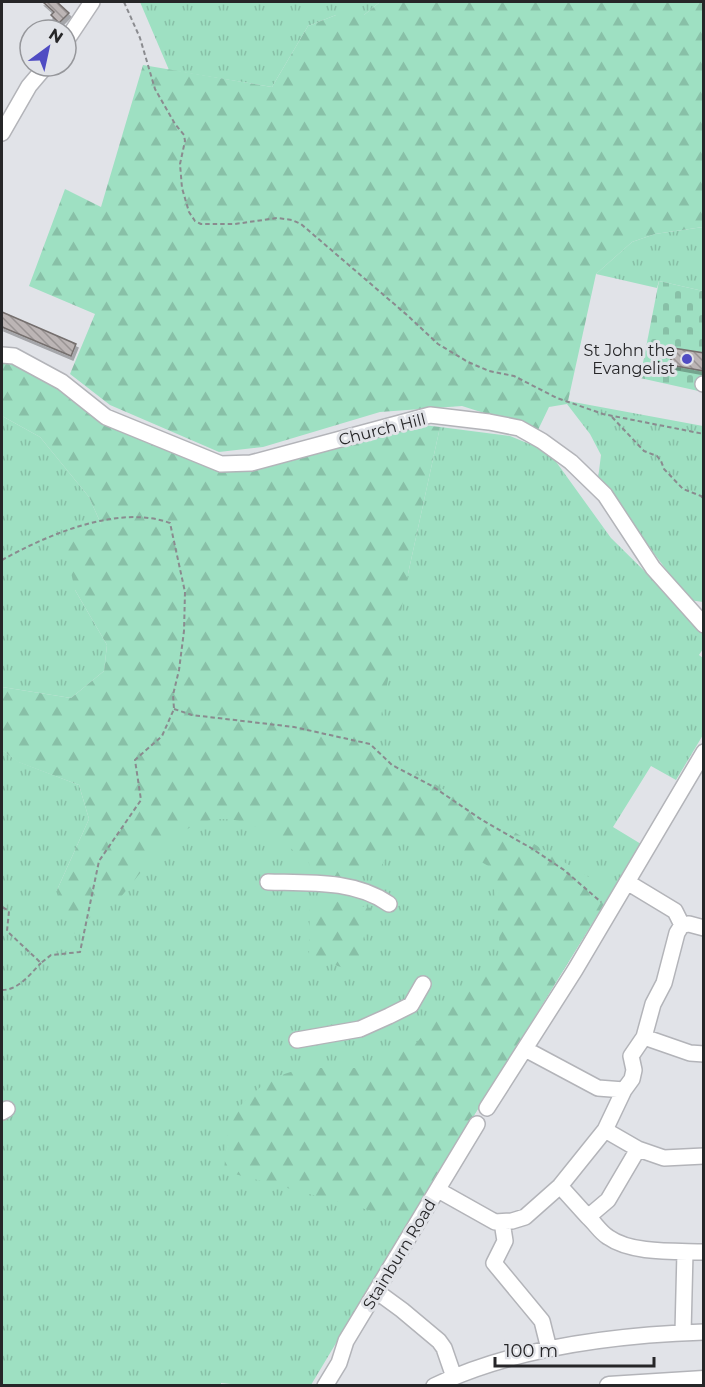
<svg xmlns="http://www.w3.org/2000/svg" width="705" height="1387" font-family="Montserrat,sans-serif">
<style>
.grass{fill:url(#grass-tufts)}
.forest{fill:url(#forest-firs)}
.cemetery{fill:url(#cemetery-stones)}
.building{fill:url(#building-back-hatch);stroke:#756f6e;stroke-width:1.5;filter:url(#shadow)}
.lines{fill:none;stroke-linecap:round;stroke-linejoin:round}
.minor-casing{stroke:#b3b4b9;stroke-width:18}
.major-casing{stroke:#b3b4b9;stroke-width:21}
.path{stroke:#8a8b8f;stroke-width:2;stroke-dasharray:4.5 3;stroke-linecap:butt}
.minor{stroke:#fff;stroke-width:15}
.major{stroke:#fff;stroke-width:18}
.poi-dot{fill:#4f4cc3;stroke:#e1e3e8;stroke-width:2}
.labels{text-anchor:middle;stroke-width:6;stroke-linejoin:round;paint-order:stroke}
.poi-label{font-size:16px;fill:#262628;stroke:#e1e3e8;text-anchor:end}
.street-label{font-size:16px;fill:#262628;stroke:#e1e3e8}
</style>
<defs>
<pattern id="grass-tufts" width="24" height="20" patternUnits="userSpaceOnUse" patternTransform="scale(1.5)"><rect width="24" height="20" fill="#9ee0c2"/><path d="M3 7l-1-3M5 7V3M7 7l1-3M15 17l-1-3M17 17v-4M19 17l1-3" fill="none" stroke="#88c0a7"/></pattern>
<pattern id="forest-firs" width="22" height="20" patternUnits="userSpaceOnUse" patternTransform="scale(1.5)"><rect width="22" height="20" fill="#9ee0c2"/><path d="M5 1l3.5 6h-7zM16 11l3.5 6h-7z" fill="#88c0a7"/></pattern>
<pattern id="cemetery-stones" width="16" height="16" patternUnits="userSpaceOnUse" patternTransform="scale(1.5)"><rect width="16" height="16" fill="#9ee0c2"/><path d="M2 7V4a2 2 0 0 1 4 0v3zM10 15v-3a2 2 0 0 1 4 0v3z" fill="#88c0a7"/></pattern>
<pattern id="building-back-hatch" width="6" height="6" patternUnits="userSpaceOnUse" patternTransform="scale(1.5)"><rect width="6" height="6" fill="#bcb5b5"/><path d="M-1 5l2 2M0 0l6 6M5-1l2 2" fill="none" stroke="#999393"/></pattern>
<filter id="shadow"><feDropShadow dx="2" dy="4" stdDeviation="0" flood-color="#0004"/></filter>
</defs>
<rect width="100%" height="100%" fill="#e1e3e8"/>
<path class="grass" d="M140 2H380L364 15H336L308 26 272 87 169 70Z
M703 227V291L659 281 657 288 596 274 632 242 655 234Z
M568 401 703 426V602L689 600 598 479 601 455 590 434 567 404Z
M2 416 40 437 89 497 101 524 75 590 107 645 104 671 71 698 2 687Z
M440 427 510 436 549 452 611 538 703 629V649L699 655 703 658V735L676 780 651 766 613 827 641 844 409 1221 311 1385 251 1386 221 1383V1386L2 1385V750L19 762 79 785 89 819 57 890 105 900 408 574Z"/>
<path class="forest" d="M380 2H703V227L655 234 632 242 596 274 568 401 567 404 549 407 538 430 462 406 380 412 263 447 219 452 110 405 70 374 95 314 29 286 65 189 101 207 143 65 272 87 308 26 336 15H364Z
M2 361 11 362 210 467 238 471 423 425 440 427 408 574 375 748 612 891 409 1221 224 1171 229 1116 269 1079 303 1068H376L418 1041 463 986 498 962 500 923 490 867 444 840 394 838 381 868 359 871 340 881 310 878 309 863C266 828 223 797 172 840 152 856 136 879 120 898L105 901 75 934 57 890 89 819 79 785 18 762 2 750V687L71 698 104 671 107 645 75 590 64 542 101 524 89 497 40 437 2 416Z
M310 896 371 908 355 972 309 956Z"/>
<path class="cemetery" d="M659 281 703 291V392L640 378Z"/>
<path class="building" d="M43 2H57L69 13 59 23 51 15 54 12Z
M2 312 76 344 71 356 2 327Z
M673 348 704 353V371L670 365Z"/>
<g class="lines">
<g class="minor-casing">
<path id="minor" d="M66 41 92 2
M2 133 29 86 46 66
M2 355 14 356 62 382 106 417 221 464 251 463 430 415 489 422 519 428 542 441 571 462 605 495 653 568 704 625
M703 384H704
M268 882C309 883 355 880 389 904
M627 882 675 911 682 925
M644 1037 690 1053 704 1054
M297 1040 360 1029 389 1016 411 1005 423 984
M525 1049 598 1088 624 1090
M487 1108 575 970 704 752
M2 1112 7 1109
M605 1130 638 1149 664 1158 704 1156
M560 1186 588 1217 608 1200 638 1149
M438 1190 495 1222 512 1221 525 1217 560 1186 605 1130 624 1090 632 1079 634 1070 631 1056 644 1037 653 1004 664 983 677 933 682 925 689 924 704 928
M588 1217C595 1223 600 1232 608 1237 632 1254 675 1251 704 1252
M502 1222 505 1241 494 1263 542 1321 549 1349
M376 1291 402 1310 439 1341 444 1348 454 1377
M683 1333 685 1252
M325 1386 339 1363 346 1341 477 1124
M434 1386C515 1347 614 1335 704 1332"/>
</g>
<g class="major-casing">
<path id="major" d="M609 1386 704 1380"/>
</g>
<path class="path" d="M124 2 140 38 155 89 175 124 184 135 185 141 180 164 182 188 189 212 195 221 201 224H235L277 218 292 220 301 224 407 315 438 344 468 362 489 371 514 376 557 398 603 414 704 434
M612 417 644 451 657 456 661 461 664 469 683 489 701 496 704 499
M2 560C47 535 118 504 170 523L185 592 184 631 179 670 173 695 174 709 162 736 135 760 141 800 99 861 80 952 51 955 41 963 7 931 9 911 2 907
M174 709 192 715 294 727 370 744 392 765 432 786 482 820 531 848 564 870 601 902
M2 990C19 990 30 974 41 963"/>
<use href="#minor" class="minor"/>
<use href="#major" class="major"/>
</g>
<circle class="poi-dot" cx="687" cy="359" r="6"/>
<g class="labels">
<g class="poi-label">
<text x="675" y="356">St John the<tspan x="675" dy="18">Evangelist</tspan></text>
</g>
<g class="street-label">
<text transform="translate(382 429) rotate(-14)" y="6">Church Hill</text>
<text transform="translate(399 1254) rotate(-59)" y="6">Stainburn Road</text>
</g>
</g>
<rect width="705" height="1387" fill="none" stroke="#262628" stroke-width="6"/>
<g transform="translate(48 48) rotate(33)"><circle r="28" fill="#e1e3e8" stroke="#96979b" stroke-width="1.5"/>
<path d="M0-4.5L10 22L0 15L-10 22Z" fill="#4f4cc3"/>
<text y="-9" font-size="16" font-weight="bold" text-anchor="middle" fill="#262628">N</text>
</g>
<path d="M495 1357v9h159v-9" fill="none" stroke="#262628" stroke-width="3"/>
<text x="504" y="1357" font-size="18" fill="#262628" stroke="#e1e3e8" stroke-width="4.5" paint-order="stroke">100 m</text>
</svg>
